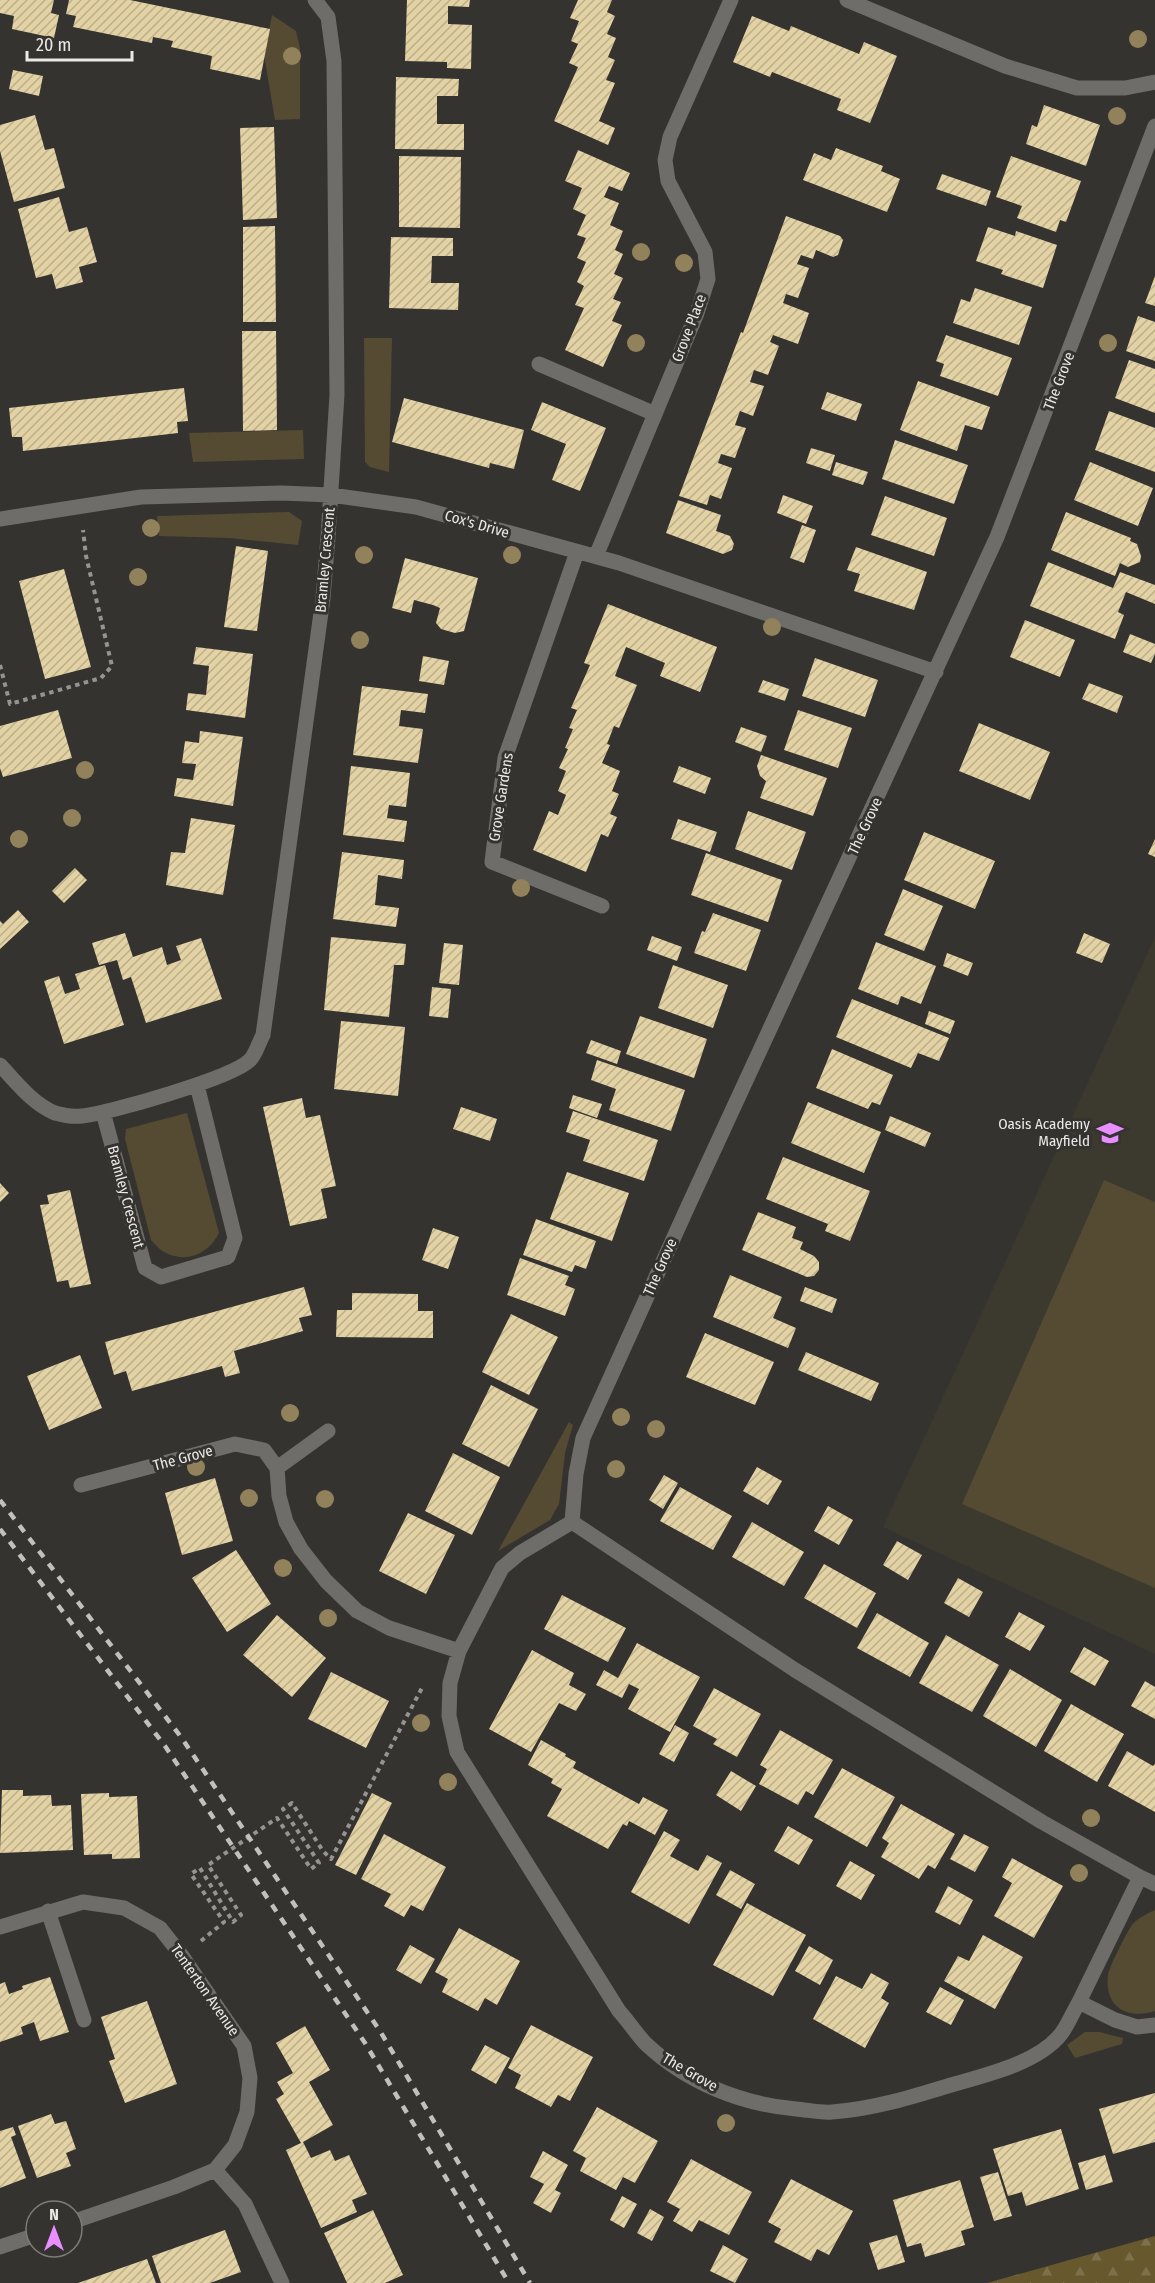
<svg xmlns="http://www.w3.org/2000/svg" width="1155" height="2283" font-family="'Fira Sans Condensed',sans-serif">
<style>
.built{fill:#3c392f}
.grass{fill:#544b32}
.forest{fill:url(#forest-firs)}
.building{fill:url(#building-hatch)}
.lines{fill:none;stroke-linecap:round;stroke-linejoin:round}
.path{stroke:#959491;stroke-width:4;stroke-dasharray:4.5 4.5;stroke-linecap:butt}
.lane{stroke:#6f6d69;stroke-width:15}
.street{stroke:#6f6d69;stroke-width:15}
.rail{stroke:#c1c0be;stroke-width:4.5;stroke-dasharray:8 8;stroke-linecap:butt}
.tree{fill:#91825b}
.labels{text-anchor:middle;stroke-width:6;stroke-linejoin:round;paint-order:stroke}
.street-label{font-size:15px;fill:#eae9e7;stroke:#353330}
.poi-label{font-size:15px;fill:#eae9e7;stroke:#353330;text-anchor:end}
</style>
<defs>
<pattern id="forest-firs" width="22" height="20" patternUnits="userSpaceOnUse" patternTransform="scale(1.5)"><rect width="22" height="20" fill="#67582e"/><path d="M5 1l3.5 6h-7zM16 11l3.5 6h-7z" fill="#7d704c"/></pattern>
<pattern id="building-hatch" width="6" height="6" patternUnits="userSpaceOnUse" patternTransform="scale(1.5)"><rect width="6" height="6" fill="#e3d2a4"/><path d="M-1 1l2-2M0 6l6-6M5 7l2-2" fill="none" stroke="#bcaf8c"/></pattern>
</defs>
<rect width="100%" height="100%" fill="#353330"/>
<path class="built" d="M1155 937V1654L883 1527Z"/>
<path class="grass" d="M272 15 296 31 300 48V119L275 120 264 55Z
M364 338H392L389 472 370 467 365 462Z
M303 430 304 459 193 462 189 433Z
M289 512 302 521 298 545 230 538 159 536 157 516Z
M187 1113 219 1233C208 1255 184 1265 161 1250 158 1248 154 1243 151 1240L125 1139 126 1129Z
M1104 1180 1155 1202V1588L962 1504Z
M569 1422 573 1425 565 1453 559 1504 550 1520 498 1551Z
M1155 1910V2011C1127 2020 1104 2007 1108 1975 1110 1965 1126 1934 1132 1925 1138 1918 1146 1914 1155 1910Z
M1085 2032H1099L1123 2038 1122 2044 1075 2058 1067 2045Z"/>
<path class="forest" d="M1155 2236V2283H987Z"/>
<path class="building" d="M0 0H54L51 13 59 15 54 38 12 29 14 16 0 13Z
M69 0H130L270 29 260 80 210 69 212 56 171 47 173 41 153 37 152 43 73 27 76 16 66 14Z
M407 0H470L469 7 448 6V24L472 25 471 69 447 68V62L405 61Z
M578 0H612L607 12 615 16 607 34 616 38 608 57 615 60 606 80 615 83 599 121 615 128 608 145 554 121 578 67 569 63 578 44 571 41 579 21 570 18Z
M752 16 789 31 791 26 859 54 864 42 897 56 870 123 837 110 841 99 772 72 770 77 733 62Z
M13 70 43 76 39 96 9 89Z
M396 77 459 79 458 96H437V124H464V150L395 149Z
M1044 105 1100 125 1086 166 1026 144 1032 125 1037 127Z
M35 115 45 150 54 148 65 188 14 202 0 151V125Z
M274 127 277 218 243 220 240 128Z
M836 148 883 166 881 171 900 179 887 212 803 180 814 153 831 160Z
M578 150 630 173 622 191 609 186 604 197 619 203 610 225 623 231 615 250 623 254 614 274 623 278 613 299 621 302 612 321 622 325 603 367 565 350 584 308 575 305 584 286 577 282 586 262 577 258 586 238 577 235 586 215 573 209 582 188 565 181Z
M399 156 461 157 460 228 399 227Z
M1011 156 1081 181 1066 222 1060 220 1056 232 1017 218 1022 206 996 197Z
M942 174 991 191 986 206 936 189Z
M59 197 69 232 87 227 97 262 79 267 83 282 56 289 52 274 36 278 18 209Z
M786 216 840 236 843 240 838 255 833 257 816 250 813 259 801 255 797 264 809 268 798 298 786 294 783 303 809 313 798 344 773 335 770 342 779 346 768 375 754 370 750 382 764 386 753 416 740 411 735 425 746 428 735 458 721 454 718 463 732 468 721 499 710 495 707 505 679 496 741 332 743 333Z
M275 226 276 322H243V227Z
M988 227 1015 236 1016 231 1057 245 1043 288 1001 274 1003 270 976 261Z
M391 237 453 238V256H432L431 283H459L458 310 389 308Z
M1155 276V306L1145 303Z
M975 288 1032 307 1019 345 953 323 961 299 970 302Z
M1138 316 1155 322V361L1126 351Z
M242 331H276L277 430 243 431Z
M946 335 1012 358 998 396 940 376 944 364 936 361Z
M1129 360 1155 369V413L1115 398Z
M918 381 990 407 982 430 965 425 957 451 900 430Z
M184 388 188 421 177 422 178 433 23 451 22 437H12L9 408Z
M827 392 862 404 856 421 821 409Z
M404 398 524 430 514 469 490 463 489 468 392 442Z
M542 402 606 428 580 491 552 480 566 444 531 430Z
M1109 411 1155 428V472L1095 450Z
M895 440 968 465 954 504 882 479Z
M811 448 835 455 830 471 806 463Z
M836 462 868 472 863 485 832 475Z
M1090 462 1153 488 1138 526 1074 500Z
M783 495 813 506 806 524 777 513Z
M885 496 947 518 934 556 871 535Z
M678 500 721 515 716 531 730 536 734 544 732 550 723 554 666 533Z
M1066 512 1131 538 1130 541 1137 544 1141 556 1140 562 1128 567 1120 563 1115 576 1051 550Z
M802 525 816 530 804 563 790 558Z
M236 546 268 551 257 631 224 627Z
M856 547 927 572 914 610 854 591 860 574 847 570Z
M405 558 478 578 464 631 455 633 441 629 436 623 440 608 433 605 414 600 411 613 392 608Z
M1048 562 1113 588 1120 572 1155 585V604L1126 592 1118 612 1124 615 1115 639 1030 606Z
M64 569 91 667 45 679 19 581Z
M608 604 717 647 700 692 660 676 665 663 626 647 615 676 637 685 619 728 614 726 607 744 610 745 602 763 620 771 612 791 619 794 610 814 617 817 608 837 601 834 586 872 533 850 549 811 558 815 566 795 558 791 566 771 559 768 568 749 565 748 573 729 569 728 577 710 571 708 590 665 584 663Z
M1025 620 1075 640 1060 677 1010 657Z
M1130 634 1155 644V654L1151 663 1123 652Z
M196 647 253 654 245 718 186 710 188 693 206 695 209 666 193 664Z
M423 656 449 661 444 685 419 681Z
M815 658 878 680 865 717 802 696Z
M763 680 789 689 785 701 758 692Z
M1089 683 1123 696 1117 713 1082 699Z
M362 686 428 694 425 713 401 710 399 726 423 729 418 763 353 755Z
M58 710 72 758 3 777 0 768V726Z
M798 710 852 728 838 768 784 750Z
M979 723 1050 752 1030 800 959 771Z
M741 727 767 736 761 752 735 742Z
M200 731 243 737 233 806 174 796 177 778 193 780 196 764 182 763 185 741 199 743Z
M761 755 827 778 813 816 760 798 766 781 760 776 757 766Z
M351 766 410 773 406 807 389 805 387 818 407 821 404 842 343 835Z
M679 766 711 778 705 794 673 782Z
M748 811 806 832 792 870 735 849Z
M191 818 235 825 223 895 166 885 171 852 185 853Z
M678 819 717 832 710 852 671 839Z
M924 832 995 861 975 909 904 880Z
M1155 839V857L1148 854Z
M342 852 404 860 402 879 378 875 375 905 399 908 396 927 333 919Z
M706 853 782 880 768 922 691 895Z
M75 868 87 880 64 903 52 891Z
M903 889 943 906 924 951 884 935Z
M18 910 29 922 0 949V921L3 924Z
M713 913 761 930 746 971 694 953 702 931 705 932Z
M125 933 133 957 162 947 167 965 181 960 176 946 201 938 222 999 146 1023 131 977 123 980 117 960 99 965 92 943Z
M1084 933 1110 944 1102 963 1076 953Z
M652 936 682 947 677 961 647 950Z
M331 937 406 944 404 965H394L389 1017 324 1010Z
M876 942 936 966 921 1004 901 996 898 1005 858 989Z
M444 943 463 945 459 985 439 983Z
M947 953 973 963 968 976 943 966Z
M105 965 124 1025 64 1044 44 981 59 976 65 994 80 989 75 974Z
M673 965 728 985 713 1028 658 1008Z
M432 987 451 989 448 1018 429 1016Z
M852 999 949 1038 939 1061 918 1053 911 1068 836 1037Z
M929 1011 955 1021 950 1034 925 1024Z
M640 1016 707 1039 694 1078 626 1054Z
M341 1021 405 1027 398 1096 334 1089Z
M591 1040 621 1051 617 1064 586 1053Z
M832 1049 893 1075 880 1105 872 1102 868 1109 816 1088Z
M597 1060 685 1090 671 1131 609 1110 616 1089 591 1080Z
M573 1095 602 1104 597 1118 569 1108Z
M302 1098 306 1118 320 1115 336 1186 321 1189 327 1218 290 1226 263 1107Z
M808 1102 881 1132 864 1173 791 1143Z
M461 1107 497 1119 490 1141 453 1129Z
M573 1111 658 1140 644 1181 583 1161 590 1140 566 1132Z
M890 1116 931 1133 925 1147 885 1130Z
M783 1157 870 1191 850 1241 825 1231 828 1224 766 1199Z
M567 1172 629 1193 612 1241 550 1219Z
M0 1183 9 1193 0 1202Z
M70 1190 91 1284 70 1288 68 1280 57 1282 40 1205 49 1204 47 1195Z
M758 1212 796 1227 792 1238 803 1242 800 1249 814 1256 819 1262V1270L814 1276 807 1277 742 1250Z
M536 1219 596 1241 586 1269 575 1265 572 1272 523 1255Z
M433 1228 459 1237 448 1269 422 1260Z
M520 1258 569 1276 565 1285 575 1289 565 1316 507 1295Z
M730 1275 782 1297 773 1318 796 1328 788 1348 713 1317Z
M304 1287 312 1315 299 1318 303 1331 234 1351 240 1373 225 1377 222 1366 132 1391 126 1371 114 1375 105 1342Z
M805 1287 837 1299 832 1313 800 1301Z
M352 1293 418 1294V1311H433V1338L336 1337 337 1310H352Z
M511 1314 558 1337 529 1395 482 1372Z
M705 1333 774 1362 755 1405 686 1377Z
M806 1352 879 1383 871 1401 798 1370Z
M80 1355 102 1408 49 1430 27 1376Z
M491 1385 538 1409 509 1467 462 1444Z
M453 1453 500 1477 472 1535 425 1511Z
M757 1467 782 1481 768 1505 743 1491Z
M664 1475 678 1483 663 1509 649 1500Z
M215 1478 233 1541 182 1555 165 1493Z
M680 1487 732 1516 713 1550 660 1521Z
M828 1506 853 1520 839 1545 814 1531Z
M408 1513 455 1535 426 1594 379 1571Z
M752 1522 804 1552 784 1586 732 1557Z
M897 1541 922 1555 908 1580 883 1565Z
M236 1550 271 1604 227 1632 192 1578Z
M824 1564 876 1593 857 1628 804 1598Z
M958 1578 983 1592 969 1617 944 1603Z
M562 1595 626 1628 608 1662 544 1629Z
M1019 1612 1045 1626 1030 1651 1005 1637Z
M877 1613 929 1643 910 1677 857 1648Z
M277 1615 326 1658 292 1697 243 1655Z
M946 1635 999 1665 972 1712 919 1683Z
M637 1643 700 1677 670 1732 628 1709 639 1689 629 1684 622 1698 596 1685 604 1670 618 1678Z
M1084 1647 1109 1661 1095 1686 1070 1672Z
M532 1650 574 1673 569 1685 586 1694 576 1711 559 1703 531 1752 489 1729Z
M1010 1669 1062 1700 1036 1747 983 1716Z
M331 1672 389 1701 366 1748 308 1719Z
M1145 1681 1155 1687V1719L1131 1706Z
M714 1688 761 1714 737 1757 713 1744 717 1739 693 1726Z
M1071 1704 1124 1734 1097 1782 1044 1751Z
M675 1725 689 1733 674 1762 659 1754Z
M780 1730 833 1760 813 1795 806 1791 798 1805 759 1784 767 1769 760 1765Z
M541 1740 566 1754 565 1756 576 1762 573 1768 604 1785 639 1804 643 1797 668 1810 655 1835 629 1821 627 1826 623 1824 608 1849 547 1816 562 1789 551 1783 553 1779 528 1765Z
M1127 1751 1153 1766 1155 1764V1812L1108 1786Z
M842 1768 895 1797 867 1847 814 1817Z
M731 1771 756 1786 741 1811 716 1795Z
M2 1790H23V1796L51 1795 52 1806 71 1805 73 1850 0 1853Z
M109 1793V1797L137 1796 140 1858 112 1859V1854L84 1855 81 1794Z
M372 1793 392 1803 356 1875 335 1865Z
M901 1804 955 1834 935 1869 928 1865 919 1879 881 1857 889 1843 882 1838Z
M788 1826 813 1840 799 1865 774 1851Z
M664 1831 680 1840 670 1856 698 1871 707 1855 722 1863 689 1924 631 1892Z
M384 1834 446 1867 423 1911 411 1905 404 1917 384 1906 391 1894 361 1879Z
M964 1834 989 1847 975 1872 950 1859Z
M1012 1858 1063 1886 1034 1938 994 1916 1012 1883 1002 1877Z
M850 1861 875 1875 861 1900 836 1886Z
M730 1870 755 1884 741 1909 716 1895Z
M948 1886 973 1900 960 1925 935 1912Z
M747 1903 806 1935 773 1996 713 1965Z
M459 1928 520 1961 497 2005 485 1998 478 2011 442 1992 448 1979 435 1972Z
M983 1935 1023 1957 995 2009 944 1981 958 1956 969 1961Z
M410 1945 435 1959 421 1984 396 1970Z
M809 1946 833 1960 820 1985 795 1971Z
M871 1973 889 1983 881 1998 889 2003 865 2048 813 2019 836 1976 862 1989Z
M50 1977 69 2032 40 2041 34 2022 21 2027 23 2034 0 2042V1984L5 1982 9 1994 23 1989 22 1986Z
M940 1987 964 2000 951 2025 926 2012Z
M147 2001 177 2084 125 2103 109 2061 115 2059 101 2017Z
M531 2025 593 2057 570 2101 558 2095 551 2107 515 2088 521 2075 508 2068Z
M305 2026 330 2070 309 2082 333 2125 303 2142 311 2158 330 2150 335 2161 349 2155 367 2194 352 2200 357 2212 321 2228 286 2150 301 2143 276 2099 284 2094 277 2082 293 2073 276 2043Z
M485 2045 510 2058 496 2084 471 2070Z
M1155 2093V2142L1113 2154 1099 2109Z
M597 2107 658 2141 635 2183 623 2177 616 2190 580 2171 586 2158 573 2151Z
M51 2114 55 2124 66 2121 76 2149 66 2153 71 2166 37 2178 18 2126Z
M13 2127 16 2135 11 2137 26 2178 0 2188V2131Z
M1061 2129 1079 2189 1026 2206 1022 2192 1008 2196 993 2149Z
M543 2151 568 2165 555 2190 561 2193 551 2213 533 2203 544 2184 530 2177Z
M1105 2155 1113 2182 1086 2190 1078 2163Z
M691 2159 752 2192 729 2235 699 2220 692 2232 673 2221 680 2209 667 2202Z
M998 2172 1012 2216 994 2221 980 2177Z
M791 2179 853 2211 829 2255 817 2249 811 2261 774 2242 781 2229 768 2222Z
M960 2180 974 2227 961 2231 965 2245 925 2257 921 2243 907 2247 893 2200Z
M622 2196 637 2204 624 2228 610 2220Z
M650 2209 664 2217 652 2241 637 2233Z
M373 2210 403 2275 385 2283H347L324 2233Z
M225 2230 241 2272 210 2283H161L152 2256Z
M897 2235 905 2262 878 2270 869 2243Z
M723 2245 748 2259 735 2283 710 2271Z
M147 2259 156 2283H78Z"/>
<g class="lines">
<path class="path" d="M0 665 10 704 101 678 112 666 86 556 83 530
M201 1941 224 1922 191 1874 200 1868 233 1922 241 1915 208 1865 277 1818 311 1869 319 1863 283 1809 292 1803 323 1851 331 1859 423 1686"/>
<path class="lane" d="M539 364 655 414
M48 1911 84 2020"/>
<path class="street" d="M847 0 1005 66 1077 88H1125L1155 82
M0 519 141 497 281 493 331 495 416 507 619 563 936 672
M577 552 505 758 492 862 602 906
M596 556 697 313 708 279 705 252 668 181 665 160 670 137 731 0
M0 1065C16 1082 33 1104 55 1113 62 1115 74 1117 82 1116 110 1113 232 1078 250 1060 256 1054 259 1042 263 1035L323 598 328 537 337 395 334 61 328 17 315 0
M103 1112 145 1268 161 1277 228 1257 235 1238 197 1085
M277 1468 328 1431
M81 1485 235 1444 264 1450 277 1468 279 1496 286 1522 301 1549 326 1581 357 1611 389 1628 459 1651
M572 1522 576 1474 583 1438 689 1204 997 537 1155 126
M572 1522 520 1553 502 1568 459 1651 450 1683 449 1716 457 1752 619 2011C628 2021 636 2033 645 2043 686 2082 740 2104 796 2109 808 2110 820 2113 832 2112 873 2109 912 2097 951 2085 986 2075 1038 2063 1061 2034 1068 2025 1073 2012 1079 2002L1115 2020 1137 2027 1155 2025
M572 1522 795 1670 1042 1822 1140 1877
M0 1927 83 1902 124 1908 160 1928 182 1956 244 2046 250 2078 247 2112 235 2145 215 2170 174 2187 72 2222
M1079 2002 1140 1877 1155 1884
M215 2170 245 2204 282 2283
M0 2247 36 2235"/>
<path class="rail" d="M0 1500 181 1737 380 2031 530 2283
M0 1529 165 1746 365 2043 509 2283"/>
</g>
<g class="tree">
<circle cx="1138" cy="39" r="9"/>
<circle cx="292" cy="56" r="9"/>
<circle cx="1117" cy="116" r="9"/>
<circle cx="641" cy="252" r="9"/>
<circle cx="684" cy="263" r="9"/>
<circle cx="636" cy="343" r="9"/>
<circle cx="1108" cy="343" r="9"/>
<circle cx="151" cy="528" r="9"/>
<circle cx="364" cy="555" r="9"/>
<circle cx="512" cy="555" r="9"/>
<circle cx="138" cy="577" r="9"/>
<circle cx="772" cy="627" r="9"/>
<circle cx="360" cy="640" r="9"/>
<circle cx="85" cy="770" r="9"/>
<circle cx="72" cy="818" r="9"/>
<circle cx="19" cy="839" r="9"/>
<circle cx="521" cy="888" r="9"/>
<circle cx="290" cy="1413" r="9"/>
<circle cx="621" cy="1417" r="9"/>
<circle cx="656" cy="1429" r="9"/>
<circle cx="196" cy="1467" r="9"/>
<circle cx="616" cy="1469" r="9"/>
<circle cx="249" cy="1498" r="9"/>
<circle cx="325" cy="1499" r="9"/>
<circle cx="283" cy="1568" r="9"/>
<circle cx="328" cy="1618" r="9"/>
<circle cx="421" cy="1723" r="9"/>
<circle cx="448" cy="1782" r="9"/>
<circle cx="1091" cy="1818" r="9"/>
<circle cx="1079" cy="1873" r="9"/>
<circle cx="726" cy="2123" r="9"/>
</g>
<defs>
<g id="school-bare" transform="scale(2.07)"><path d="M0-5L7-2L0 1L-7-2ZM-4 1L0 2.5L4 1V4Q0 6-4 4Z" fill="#e98efe" stroke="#353330" stroke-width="2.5" paint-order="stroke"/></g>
</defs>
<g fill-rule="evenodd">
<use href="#school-bare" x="1110" y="1133"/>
</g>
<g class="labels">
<g class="street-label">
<text transform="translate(689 328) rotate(-69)" y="5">Grove Place</text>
<text transform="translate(1059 381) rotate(-69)" y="5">The Grove</text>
<text transform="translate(477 524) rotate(16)" y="5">Cox's Drive</text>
<text transform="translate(325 560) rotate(-85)" y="5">Bramley Crescent</text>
<text transform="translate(501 797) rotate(-81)" y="5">Grove Gardens</text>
<text transform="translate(865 826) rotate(-65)" y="5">The Grove</text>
<text transform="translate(126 1197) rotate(75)" y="5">Bramley Crescent</text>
<text transform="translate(660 1267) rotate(-66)" y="5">The Grove</text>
<text transform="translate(183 1458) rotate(-15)" y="5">The Grove</text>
<text transform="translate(205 1990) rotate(55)" y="5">Tenterton Avenue</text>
<text transform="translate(690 2072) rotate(30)" y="5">The Grove</text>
</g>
<g class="poi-label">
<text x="1090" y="1129">Oasis Academy<tspan x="1090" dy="17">Mayfield</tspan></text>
</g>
</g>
<g transform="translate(54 2229)"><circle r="28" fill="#353330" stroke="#7d7c79" stroke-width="1.5"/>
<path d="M0-4.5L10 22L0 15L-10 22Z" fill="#e98efe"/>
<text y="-9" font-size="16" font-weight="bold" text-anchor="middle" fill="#eae9e7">N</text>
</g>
<path d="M27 51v9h105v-9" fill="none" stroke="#eae9e7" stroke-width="3"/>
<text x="36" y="51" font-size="18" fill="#eae9e7" stroke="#353330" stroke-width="4.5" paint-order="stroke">20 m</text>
</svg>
